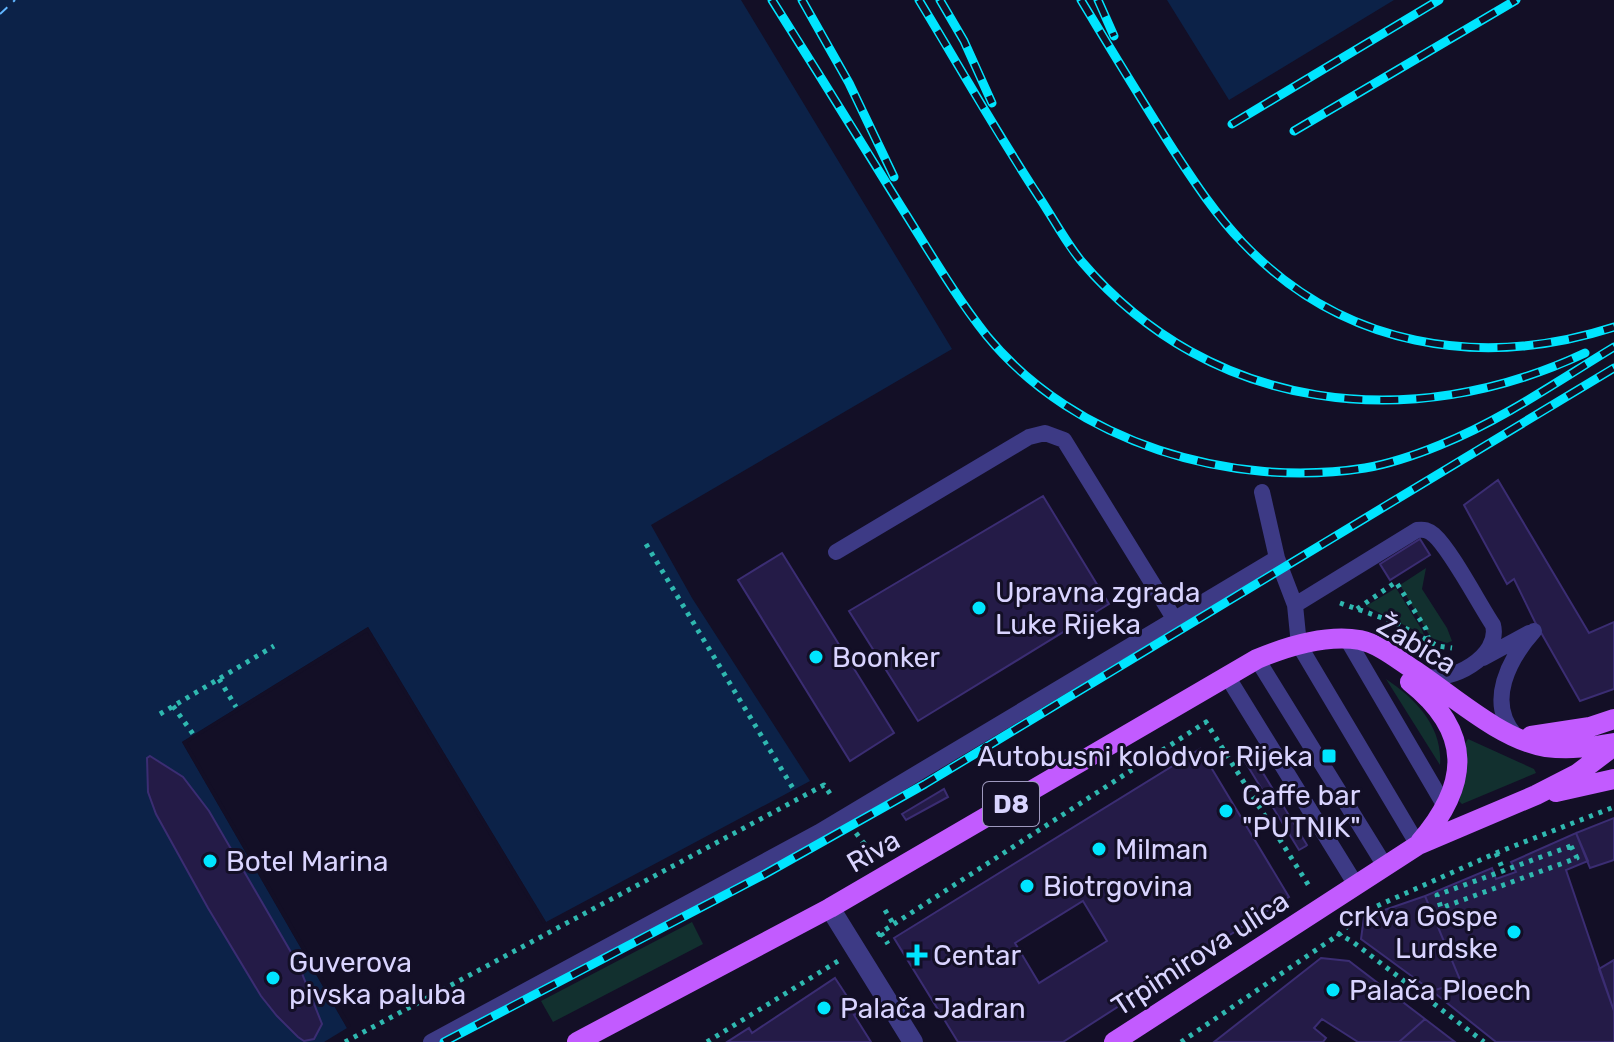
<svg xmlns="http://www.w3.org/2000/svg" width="1614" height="1042" font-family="Rubik,sans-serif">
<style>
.green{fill:#12302f}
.water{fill:#0c2248}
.pier{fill:#130f26}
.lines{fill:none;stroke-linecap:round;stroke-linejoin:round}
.ferry{stroke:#62b6ff;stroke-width:2;stroke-dasharray:10 8;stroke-linecap:butt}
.building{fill:#241b47;stroke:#3b2d73;stroke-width:2;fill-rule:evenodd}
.path{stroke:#2fb8b0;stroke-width:5;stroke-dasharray:4 6;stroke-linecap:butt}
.service{stroke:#3d3a85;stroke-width:16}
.minor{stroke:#3d3a85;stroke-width:20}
.primary{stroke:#c25bff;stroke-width:20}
.rail-casing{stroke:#00e5ff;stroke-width:9}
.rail{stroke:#130f26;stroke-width:6;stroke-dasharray:18;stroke-linecap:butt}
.poi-dot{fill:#00e5ff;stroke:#130f26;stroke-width:3}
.labels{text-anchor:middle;stroke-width:6;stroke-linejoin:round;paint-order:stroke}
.shield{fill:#130f26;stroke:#9e99be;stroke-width:2}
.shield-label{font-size:26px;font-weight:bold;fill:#d9d4ff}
.poi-label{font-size:28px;fill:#d9d4ff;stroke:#130f26;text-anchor:start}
.street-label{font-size:28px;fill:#d9d4ff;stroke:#130f26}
</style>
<rect width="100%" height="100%" fill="#130f26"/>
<path class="green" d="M1426 568 1422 589 1447 628 1452 641 1447 643 1431 638 1400 585Z
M1396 588 1422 630 1424 635 1366 606Z
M1386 679C1416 699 1443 727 1440 765Z
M1468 739 1534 769 1536 773 1462 804 1459 801 1467 772 1464 745Z
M692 922 703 944 553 1022 541 1001Z"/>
<path class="water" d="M0 0H741L952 349 651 525 692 598 810 781 546 922 368 627 182 742 347 1028 324 1042H0Z
M1167 0H1394L1229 100Z"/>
<path class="pier" d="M368 627 546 922 543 924 367 632 187 743 351 1026 347 1028 182 742Z"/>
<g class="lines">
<path class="ferry" d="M0 14 15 0"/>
</g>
<path class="building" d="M1498 480 1589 633 1614 622V689L1580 701 1535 622 1514 579 1507 584 1464 505Z
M1043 496 1109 604 918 721 849 611Z
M1420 539 1430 555 1390 580 1380 564Z
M782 553 894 733 850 761 738 580Z
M1200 749 1289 897 1063 1042H958L894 938ZM1083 901 1107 941 1039 983 1015 943Z
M1252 755 1307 845 1306 846 1299 850 1244 760Z
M150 756 183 777 209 811 299 966 322 1024 314 1039 304 1041 298 1037 277 1016 261 996 208 908 156 814 148 792 147 758Z
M944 789 948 797 906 820 902 814Z
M1614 818V860L1590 868 1576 833Z
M1576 833 1588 861 1566 870 1614 1011V1042H1496L1432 991 1461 982 1425 896 1492 868 1496 879 1516 872 1511 862Z
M1425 896 1461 982 1432 991 1361 939 1364 917Z
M1321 958 1349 961 1425 1019 1399 1042H1358L1322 1019 1314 1028 1326 1038 1323 1042H1214Z
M1614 960V1011L1599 969Z
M835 978 858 1013 854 1015 871 1042H727L749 1028 752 1033Z
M1425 1019 1455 1042H1399Z"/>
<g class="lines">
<path class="path" d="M646 544 794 790
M1340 603 1394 622 1438 646 1452 648
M1357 609 1396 582 1426 629 1429 641
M219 679 236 707
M173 706 193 734
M160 714 274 646
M856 833 866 846
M1571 846 1577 858 1441 908 1437 895Z
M1496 853 1504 872
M885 910 894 925
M1368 910 1496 853 1614 807
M881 933 888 944
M1337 933 1353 942 1484 1042
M877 935 1206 722 1309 886
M345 1042 824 785 833 798
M707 1042 838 961
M1181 1042 1341 933 1356 917"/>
<path class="service" d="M1262 492 1277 558 1295 605 1299 645 1418 845
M836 552 1029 437 1045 433 1064 440 1175 620
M1295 605 1417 530C1424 529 1428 530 1434 535 1451 550 1479 604 1493 625 1501 656 1451 684 1423 676
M1347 639 1446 808
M1483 658 1529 633
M1257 659 1385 866
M1227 676 1356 885
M1515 735C1486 702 1509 659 1534 631
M431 1042 819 832 1277 558"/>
<path class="minor" d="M830 908 913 1042"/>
<path class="primary" d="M1410 682C1473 732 1470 784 1420 842
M1531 736 1590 727 1614 719
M1556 792 1614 779
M577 1042 830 908 1257 659C1288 646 1326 634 1360 640 1379 644 1397 659 1414 670 1452 695 1501 740 1546 747 1570 750 1591 747 1614 743
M1114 1042 1418 845 1536 795 1577 774 1614 746"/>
<g class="rail-casing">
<path id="rail" d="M772 0C815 68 858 137 900 205 928 249 955 296 987 336 1075 443 1231 489 1365 468 1389 464 1418 454 1440 445 1502 420 1558 381 1614 347
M802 0 849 83 894 177
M919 0C959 66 997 133 1039 197 1053 218 1066 243 1082 262 1211 413 1411 435 1585 353
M940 0 964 41 992 103
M1081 0C1112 51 1142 101 1174 151 1195 183 1216 215 1243 243 1342 347 1480 370 1614 327
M1098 0 1114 36
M1232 124 1439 0
M1294 131 1516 0
M444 1042 765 874 925 784 1614 368"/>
</g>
<use href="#rail" class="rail"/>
</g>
<g class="poi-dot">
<circle cx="979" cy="608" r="8"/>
<circle cx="816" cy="657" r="8"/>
<rect x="1321" y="748" width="16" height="16" rx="4"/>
<circle cx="1226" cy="811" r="8"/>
<circle cx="1099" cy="849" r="8"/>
<circle cx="210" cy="861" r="8"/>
<circle cx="1027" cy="886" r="8"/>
<circle cx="1514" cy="932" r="8"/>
<path d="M913 943h8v8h8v8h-8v8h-8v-8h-8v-8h8z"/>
<circle cx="273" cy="978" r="8"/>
<circle cx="1333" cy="990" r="8"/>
<circle cx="824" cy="1008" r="8"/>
</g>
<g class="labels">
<rect class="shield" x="983" y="782" width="56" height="44" rx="6"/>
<g class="shield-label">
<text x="1011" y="813">D8</text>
</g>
<g class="poi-label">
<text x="995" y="602">Upravna zgrada<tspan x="995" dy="32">Luke Rijeka</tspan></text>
<text x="832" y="667">Boonker</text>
<text x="1313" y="766" text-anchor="end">Autobusni kolodvor Rijeka</text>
<text x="1242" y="805">Caffe bar<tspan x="1242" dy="32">"PUTNIK"</tspan></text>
<text x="1115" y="859">Milman</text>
<text x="226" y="871">Botel Marina</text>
<text x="1043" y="896">Biotrgovina</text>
<text x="1498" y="926" text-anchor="end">crkva Gospe<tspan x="1498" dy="32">Lurdske</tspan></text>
<text x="933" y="965">Centar</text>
<text x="289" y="972">Guverova<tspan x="289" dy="32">pivska paluba</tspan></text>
<text x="1349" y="1000">Palača Ploech</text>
<text x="840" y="1018">Palača Jadran</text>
</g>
<g class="street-label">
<text transform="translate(1417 644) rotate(31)" y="10">Žabica</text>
<text transform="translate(873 851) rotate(-30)" y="10">Riva</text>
<text transform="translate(1200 953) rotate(-33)" y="10">Trpimirova ulica</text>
</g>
</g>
</svg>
